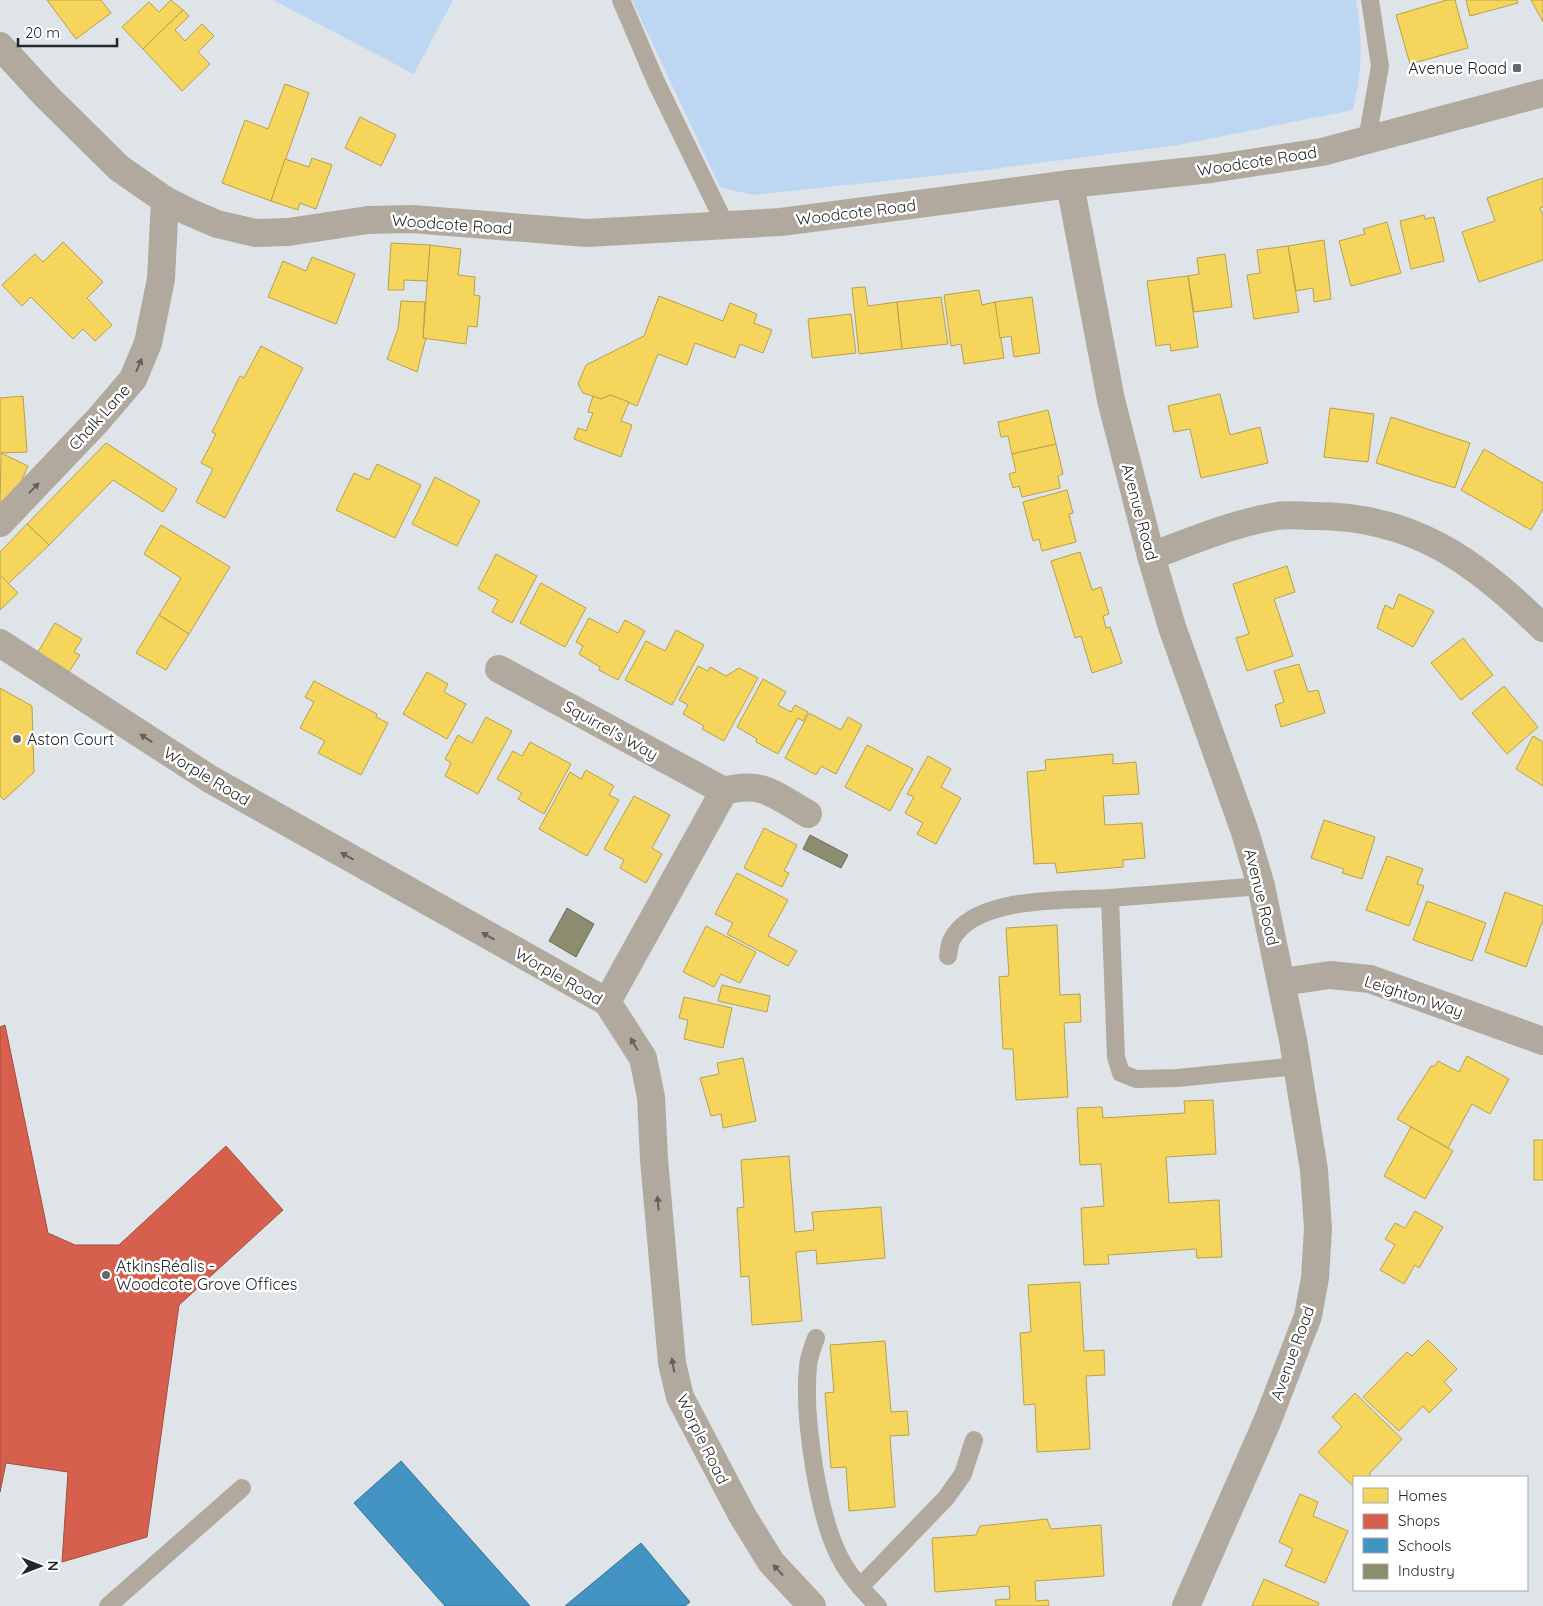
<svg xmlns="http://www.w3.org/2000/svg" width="1543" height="1606" font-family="Quicksand,sans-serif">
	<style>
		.green { fill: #bdd6f2 }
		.homes { fill: #f6d55c; stroke: #b7a14d }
		.shops { fill: #d6604d; stroke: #a14f42 }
		.schools { fill: #4393c3; stroke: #3a7395 }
		.industry { fill: #8c8c6e; stroke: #6d6e5a }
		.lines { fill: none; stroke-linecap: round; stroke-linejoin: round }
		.service { stroke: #b1a99e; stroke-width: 18 }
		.minor { stroke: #b1a99e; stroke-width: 28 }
		.oneway { fill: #63625e }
		.poi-dot { fill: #65696d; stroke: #fff; stroke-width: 2 }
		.labels { text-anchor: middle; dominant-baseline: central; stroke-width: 5; stroke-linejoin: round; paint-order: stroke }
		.poi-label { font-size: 16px; fill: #24272a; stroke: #fff; text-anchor: start }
		.street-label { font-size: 16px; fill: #24272a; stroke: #fff }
	</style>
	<rect width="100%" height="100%" fill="#dfe4e9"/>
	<!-- green -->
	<g class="green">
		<path d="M273,0h180l-39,74z"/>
		<path d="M632,0h724c7,40 6,70 -3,110l-175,35 -217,28 -209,22 -32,-8z"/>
	</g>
	<!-- homes -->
	<g class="homes">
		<path d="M47,0h54l10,13 -35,26z"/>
		<path d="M171,0l12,10 -40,39 -21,-22 27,-25 10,10z"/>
		<path d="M1447,0h8l13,48 -58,16 -14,-49z"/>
		<path d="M1466,0h51l1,3 -48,13z"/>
		<path d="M1531,0h12v22z"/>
		<path d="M183,10l6,6 -14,14 10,11 17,-17 12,12 -16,16 12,12 -28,27 -39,-42z"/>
		<path d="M285,84l24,9 -38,108 -49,-18 23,-63 23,9z"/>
		<path d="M360,117l36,18 -15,31 -36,-18z"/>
		<path d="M312,158l20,7 -16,44 -16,-6 -2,7 -27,-9 14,-42 24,8z"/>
		<path d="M1543,178v29l-3,1 3,8v44l-64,22 -17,-50 33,-11 -8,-23z"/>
		<path d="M1424,215l1,4 9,-2 10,44 -33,8 -11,-48z"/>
		<path d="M1387,222l14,51 -50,13 -12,-45 26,-7 -2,-5z"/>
		<path d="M1324,240l7,59 -17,3 -1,-14 -17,3 -8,-45z"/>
		<path d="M63,242l40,40 -16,16 25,27 -17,16 -12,-12 -10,10 -42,-42 -9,9 -20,-21 33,-31 8,8z"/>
		<path d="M391,243l39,2 -2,36 -24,-1v10h-16z"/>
		<path d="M430,245l31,4 -3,26 17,2 -1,18 6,1 -3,31 -9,-1 -2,18 -43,-6z"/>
		<path d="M1288,246l11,66 -45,7 -7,-44 13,-2 -3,-23z"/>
		<path d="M1225,254l7,53 -38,5 -6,-36 11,-2 -2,-16z"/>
		<path d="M312,257l43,17 -19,50 -68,-27 15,-36 23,10z"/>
		<path d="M1188,276l10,71 -27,4 -1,-7 -14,2 -9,-65z"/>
		<path d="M865,287l3,19 29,-4 5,47 -43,5 -7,-66z"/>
		<path d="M979,290l3,15 13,-3 9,56 -40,6 -3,-20 -10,2 -7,-51z"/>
		<path d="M659,296l64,25 7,-18 27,11 -3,9 18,7 -9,23 -23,-9 -5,14 -40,-15 -8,22 -29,-11 -21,52 -27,-11 -9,4 -18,-6 -5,-9 8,-19 58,-29z"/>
		<path d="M941,297l7,47 -46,5 -5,-47z"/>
		<path d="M1032,297l8,56 -26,4 -3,-21 -11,2 -5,-36z"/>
		<path d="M401,301l24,1 -2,36h3l-9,34 -30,-13 11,-30z"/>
		<path d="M851,314l5,39 -44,5 -4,-39z"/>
		<path d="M261,346l42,22 -78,150 -29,-16 17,-33 -12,-6 15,-29 -4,-2 28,-56 4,2z"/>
		<path d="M1220,394l10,41 30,-8 8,36 -67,15 -11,-49 -16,3 -6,-26z"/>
		<path d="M610,395l19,7 -8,19 11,4 -11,32 -47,-18 4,-11 8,3 7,-18 -5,-1 5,-16 8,3z"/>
		<path d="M23,396l4,56 -27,1v-55z"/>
		<path d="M1330,408l44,6 -6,48 -44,-5z"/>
		<path d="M1048,410l8,34 -44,10 -4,-18 -7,1 -3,-15z"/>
		<path d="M1391,417l79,26 -15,45 -79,-25z"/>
		<path d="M106,443l71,46 -14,23 -50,-32 -64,65 -22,-21z"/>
		<path d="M1056,444l7,30 -5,2 2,12 -38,9 -3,-11 -6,2 -4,-14 7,-2 -4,-18z"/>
		<path d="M1484,449l59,34v26l-12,21 -70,-40z"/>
		<path d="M1,453l27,13 -6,14 5,1 -27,26z"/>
		<path d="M377,464l44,21 -26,53 -59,-28 18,-37 15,7z"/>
		<path d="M435,477l45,24 -23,45 -45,-22z"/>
		<path d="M1067,490l6,23 -4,1 7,28 -34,9 -3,-12 -6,2 -10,-39z"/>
		<path d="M27,524l22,21 -41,39 -8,-9v-23z"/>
		<path d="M161,525l69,42 -41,67 -30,-19 22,-37 -37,-24z"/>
		<path d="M1080,552l12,38 9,-3 8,27 -6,2 3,12 4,-1 12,36 -30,10 -11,-37 -6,2 -24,-77z"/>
		<path d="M496,554l41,22 -25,47 -20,-11 6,-12 -20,-11z"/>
		<path d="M1287,566l8,26 -21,7 19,57 -46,15 -11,-33 13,-4 -16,-50z"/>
		<path d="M0,575l18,18 -18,17z"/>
		<path d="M541,583l45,25 -21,39 -45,-24z"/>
		<path d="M1399,594l35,17 -21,36 -36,-19 8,-23 8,4z"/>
		<path d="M159,615l30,19 -23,36 -30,-17z"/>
		<path d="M589,618l29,15 7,-13 20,11 -27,49 -19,-10 1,-3 -21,-13 4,-8 -7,-4z"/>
		<path d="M55,623l27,16 -8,13 6,3 -11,17 -31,-20z"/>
		<path d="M676,630l28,15 -32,60 -47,-25 21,-39 19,10z"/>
		<path d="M1463,638l30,37 -32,25 -30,-37z"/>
		<path d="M1299,664l9,28 10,-2 7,23 -44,14 -6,-22 9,-3 -10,-31z"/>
		<path d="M698,666l10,5 2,-4 16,9 13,-8 19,10 -34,63 -22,-12 2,-3 -21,-12 5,-9 -9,-5z"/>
		<path d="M427,672l21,12 -4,8 22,12 -19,35 -44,-25z"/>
		<path d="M763,679l23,13 -8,13 13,7 4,-7 13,7 -5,9 -5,-3 -20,36 -22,-12 1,-3 -20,-12z"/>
		<path d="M314,681l63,33 -1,3 12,6 -27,52 -43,-22 7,-12 -25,-13 14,-26 -9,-5z"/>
		<path d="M1504,686l34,41 -31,27 -35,-41z"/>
		<path d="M0,688l32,18 2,66 -30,28 -4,-4z"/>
		<path d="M809,713l32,17 7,-13 14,8 -26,49 -15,-8 -5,9 -31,-17z"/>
		<path d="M486,717l26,14 -34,63 -33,-18 6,-13 -6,-4 13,-24 14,8z"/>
		<path d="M1533,736l10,6v44l-27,-17z"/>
		<path d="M530,742l41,22 -27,50 -26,-15 4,-6 -25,-14 16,-28 9,5z"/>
		<path d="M867,745l46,24 -23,42 -45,-24z"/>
		<path d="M1113,754v10l23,-2 3,32 -36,2 2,29 37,-2 3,35 -22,2v7l-66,6 -2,-10 -21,1 -7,-92 19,-2 -1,-10z"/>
		<path d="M928,756l23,13 -10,18 20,11 -25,46 -19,-10 6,-11 -18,-10 9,-16 -7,-3z"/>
		<path d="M586,770l28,16 -5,9 10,5 -32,56 -48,-27 31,-57 11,7z"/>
		<path d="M634,796l36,19 -18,33 10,6 -16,29 -26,-15 4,-8 -20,-11z"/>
		<path d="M1324,820l51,17 -13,42 -20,-6 2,-4 -33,-11z"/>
		<path d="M764,828l33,17 -13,26 5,2 -7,14 -38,-19z"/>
		<path d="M1387,856l36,13 -6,15 7,2 -15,40 -43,-16z"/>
		<path d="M737,873l51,27 -20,36 29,15 -9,15 -61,-32 6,-11 -18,-9z"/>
		<path d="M1505,892l38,14v14l-17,47 -41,-15z"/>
		<path d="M1427,901l59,22 -14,38 -59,-21z"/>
		<path d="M1057,925l3,70 20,-1 1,28 -17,1 4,74 -52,3 -3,-51h-10l-4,-72 10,-1 -3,-48z"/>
		<path d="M706,926l50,26 -16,31 -19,-9 -7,13 -31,-15z"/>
		<path d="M722,985l48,11 -3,16 -49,-11z"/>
		<path d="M684,997l48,11 -9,40 -39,-9 4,-19 -9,-2z"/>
		<path d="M1467,1056l42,23 -19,35 -18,-10 -24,44 -51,-29 35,-54 2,2 4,-6 21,11z"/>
		<path d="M743,1058l13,63 -33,7 -2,-14 -10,2 -11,-38 19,-4 -2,-11z"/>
		<path d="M1213,1100l3,54 -50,3 3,46 50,-3 3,57 -25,1 -1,-9 -88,6 1,9 -25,1 -3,-57 23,-2 -3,-42 -21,1 -3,-57 25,-1 1,11 82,-5 -1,-12z"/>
		<path d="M1411,1127l42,24 -28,48 -41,-23z"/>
		<rect x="1534" y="1140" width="9" height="40"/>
		<path d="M789,1156l6,76 19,-2 -2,-18 69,-5 4,51 -68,6 -1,-14 -20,2 6,69 -50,4 -3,-49 -8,1 -4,-69 7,-1 -3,-47z"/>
		<path d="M1415,1211l28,16 -24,41 -4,-3 -11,19 -24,-14 15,-25 -10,-6 10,-16 10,5z"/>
		<path d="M1080,1282l4,69 20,-1 1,25 -19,1 4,73 -53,3 -2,-48 -11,1 -4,-72 11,-1 -3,-47z"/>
		<path d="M1428,1340l29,29 -13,13 8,8 -23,23 -6,-7 -24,25 -36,-34 44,-45 5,4z"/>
		<path d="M885,1341l6,71 16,-1 2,24 -19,1 5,71 -46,4 -3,-44 -15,1 -6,-75 9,-1 -4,-47z"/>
		<path d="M1355,1393l47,46 -33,35 3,3h-18v10l-36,-35 24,-25 -10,-10z"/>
		<path d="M1300,1494l18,8 -5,14 35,15 -23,52 -40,-17 8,-17 -14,-7z"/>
		<path d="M1047,1519l4,10 50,-4 3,51 -69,5 1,20 12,-1 1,6h-53l-1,-6 15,-1 -1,-13 -74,6 -3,-54 44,-3 4,-9z"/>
		<path d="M1264,1579l55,24 -1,3h-66z"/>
	</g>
	<!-- shops -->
	<path class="shops" d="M5,1025l43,208 27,12h44l107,-99 57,64 -104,95 -32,232 -85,25 6,-90 -62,-9 -6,29v-465z"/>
	<!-- schools -->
	<g class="schools">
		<path d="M401,1461l129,145h-85l-91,-103z"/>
		<path d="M641,1543l49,59 -5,4h-120z"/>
	</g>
	<!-- industry -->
	<g class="industry">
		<path d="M810,835l38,20 -7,13 -38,-19z"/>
		<path d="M567,908l27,16 -18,33 -27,-16z"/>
	</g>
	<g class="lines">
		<!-- service -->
		<g class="service">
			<path d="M621,0l35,82 70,144"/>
			<path d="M1367,140l13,-74 -10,-66"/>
			<path d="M1261,886l-151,12 6,159 5,16 15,6 41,-1 121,-12"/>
			<path d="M948,956c1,-4 1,-10 3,-15 22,-46 116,-40 159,-43"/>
			<path d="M816,1338c-3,9 -8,20 -8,29 -5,49 10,156 36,198 9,15 21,28 34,41"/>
			<path d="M860,1587l86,-89 17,-24 11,-34"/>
			<path d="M108,1606l134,-118"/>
		</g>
		<!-- minor -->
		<g class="minor">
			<path d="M0,46l46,50 73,72 46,32 24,12 28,12 38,9 33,-1 80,-12 44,-1 175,14 194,-11 289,-38 141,-15 111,-17 221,-59"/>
			<path d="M1070,184l41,216 40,156 21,71 73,205 16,54 32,154 21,130 4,59 -3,49 -7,38 -41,106 -81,184"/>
			<path d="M0,523l98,-103 35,-41 15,-36 13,-64 4,-79"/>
			<path d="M1151,556c41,-15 83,-33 126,-40 12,-2 26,0 38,0 99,0 161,46 228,112"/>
			<path d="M0,643l210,136 397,223 36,56 8,39 3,62 18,204 8,34 62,118 29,47 41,44"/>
			<path d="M499,669l225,122"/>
			<path d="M1282,982l48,-7 40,4 173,62"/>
			<path d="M607,1002l117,-211c39,-11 52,5 84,23"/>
		</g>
	</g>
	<!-- one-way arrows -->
	<defs><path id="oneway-solid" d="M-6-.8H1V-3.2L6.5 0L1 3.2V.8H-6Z" transform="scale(1.25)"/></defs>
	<g class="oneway">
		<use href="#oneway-solid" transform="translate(139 365) rotate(-67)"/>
		<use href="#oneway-solid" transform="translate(34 488) rotate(-46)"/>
		<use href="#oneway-solid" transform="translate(146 738) rotate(-147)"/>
		<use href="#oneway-solid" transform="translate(347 856) rotate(-151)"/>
		<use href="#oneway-solid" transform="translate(488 936) rotate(-151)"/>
		<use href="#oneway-solid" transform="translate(634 1044) rotate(-121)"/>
		<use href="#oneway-solid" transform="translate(658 1203) rotate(-95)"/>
		<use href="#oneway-solid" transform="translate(673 1365) rotate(-100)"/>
		<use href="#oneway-solid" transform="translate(778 1570) rotate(-133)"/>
	</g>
	<!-- markers -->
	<g class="poi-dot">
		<rect x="1512" y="63" width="10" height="10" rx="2.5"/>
		<circle cx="17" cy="739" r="5"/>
		<circle cx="106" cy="1275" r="5"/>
	</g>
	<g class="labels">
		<!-- poi labels -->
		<g class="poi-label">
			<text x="1507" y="68" text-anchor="end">Avenue Road</text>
			<text x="27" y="739">Aston Court</text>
			<text x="116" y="1266">AtkinsRéalis -<tspan x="116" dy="18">Woodcote Grove Offices</tspan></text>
		</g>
		<!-- street labels -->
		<g class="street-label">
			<text transform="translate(1257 161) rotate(-9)">Woodcote Road</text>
			<text transform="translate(856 212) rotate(-7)">Woodcote Road</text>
			<text transform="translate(452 224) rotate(4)">Woodcote Road</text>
			<text transform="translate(99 417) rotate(-48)">Chalk Lane</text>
			<text transform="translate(1140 512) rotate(75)">Avenue Road</text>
			<text transform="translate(611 730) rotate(29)">Squirrel's Way</text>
			<text transform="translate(207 776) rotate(31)">Worple Road</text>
			<text transform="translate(1262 897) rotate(76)">Avenue Road</text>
			<text transform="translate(559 976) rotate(30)">Worple Road</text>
			<text transform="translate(1414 996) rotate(18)">Leighton Way</text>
			<text transform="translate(1292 1353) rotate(-70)">Avenue Road</text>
			<text transform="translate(703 1439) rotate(64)">Worple Road</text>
		</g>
	</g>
	<!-- legend -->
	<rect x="1353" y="1476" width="175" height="115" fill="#ffffff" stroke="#a7a9aa"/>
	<rect x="1363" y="1488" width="25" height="15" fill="#f6d55c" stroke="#a7a9aa"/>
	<text x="1398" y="1501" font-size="15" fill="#24272a">Homes</text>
	<rect x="1363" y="1514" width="25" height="15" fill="#d6604d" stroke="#a7a9aa"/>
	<text x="1398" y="1526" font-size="15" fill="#24272a">Shops</text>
	<rect x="1363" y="1538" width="25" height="15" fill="#4393c3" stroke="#a7a9aa"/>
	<text x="1398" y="1551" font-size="15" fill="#24272a">Schools</text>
	<rect x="1363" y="1564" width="25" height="15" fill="#8c8c6e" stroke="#a7a9aa"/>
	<text x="1398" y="1576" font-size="15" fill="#24272a">Industry</text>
	<!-- north arrow -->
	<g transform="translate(40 1566) rotate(90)" stroke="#ffffff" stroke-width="4" paint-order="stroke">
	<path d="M0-4L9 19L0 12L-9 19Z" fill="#24272a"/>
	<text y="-8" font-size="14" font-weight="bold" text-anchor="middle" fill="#24272a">N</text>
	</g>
	<!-- scale -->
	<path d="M18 38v8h99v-8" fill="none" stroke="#24272a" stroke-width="2.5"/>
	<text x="25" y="38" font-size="15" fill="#24272a" stroke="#ffffff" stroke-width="4" paint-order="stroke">20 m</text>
</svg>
